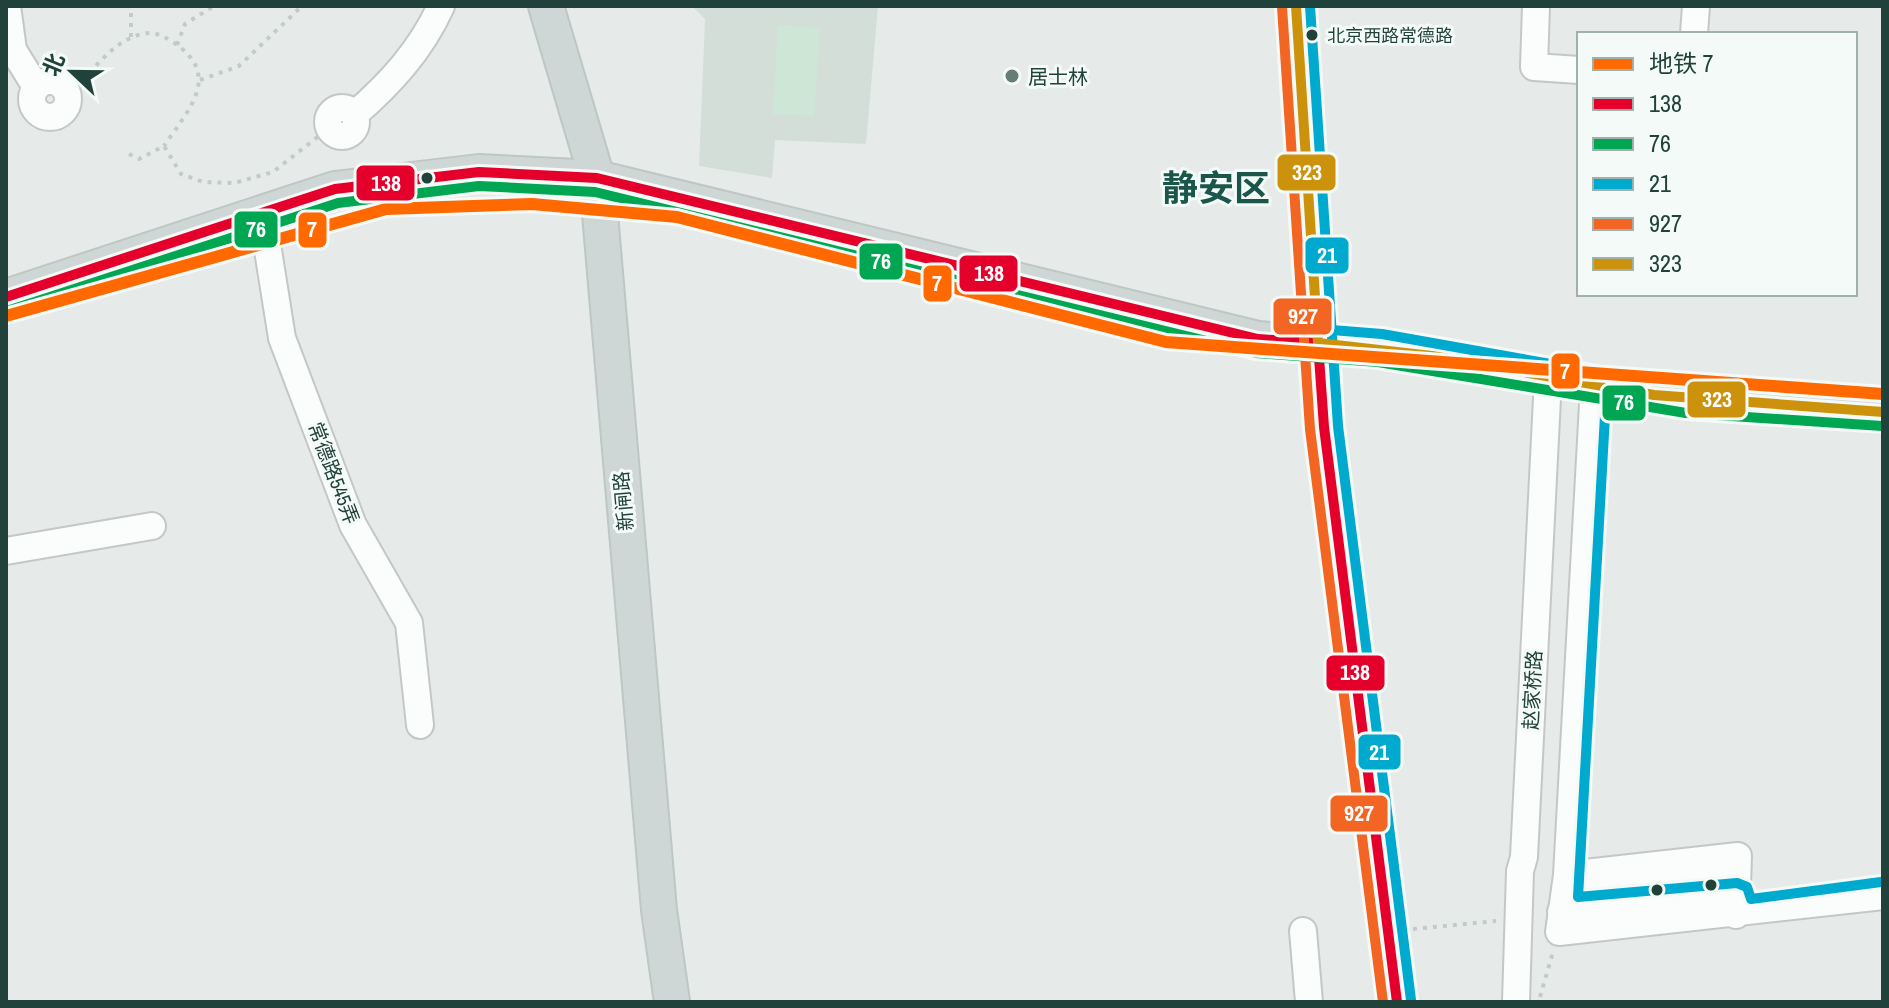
<svg xmlns="http://www.w3.org/2000/svg" width="1889" height="1008" font-family="'Archivo Narrow','Noto Sans SC',sans-serif">
	<style>
		.built { fill: #d3ded9 }
		.green { fill: #cee6d6 }
		.lines { fill: none; stroke-linecap: round; stroke-linejoin: round }
		.minor-casing { stroke: #c3c8c6; stroke-width: 30 }
		.major-casing { stroke: #bdc7c4; stroke-width: 38 }
		.path { stroke: #c2cbc9; stroke-width: 4; stroke-dasharray: 4 6; stroke-linecap: butt }
		.minor { stroke: #fbfcfc; stroke-width: 26 }
		.major { stroke: #ced7d5; stroke-width: 34 }
		.bus-1-casing { stroke: #f4faf7; stroke-width: 16 }
		.bus-2-casing { stroke: #f4faf7; stroke-width: 16 }
		.bus-3-casing { stroke: #f4faf7; stroke-width: 16 }
		.bus-4-casing { stroke: #f4faf7; stroke-width: 16 }
		.bus-5-casing { stroke: #f4faf7; stroke-width: 16 }
		.bus-1 { stroke: #e4002b; stroke-width: 10 }
		.bus-2 { stroke: #00a651; stroke-width: 10 }
		.bus-3 { stroke: #00a9ce; stroke-width: 10 }
		.bus-4 { stroke: #f26522; stroke-width: 10 }
		.bus-5 { stroke: #cc920c; stroke-width: 10 }
		.metro-1-casing { stroke: #f4faf7; stroke-width: 18 }
		.metro-1 { stroke: #ff6900; stroke-width: 12 }
		.bus-dot { fill: #21423a; stroke: #f4faf7; stroke-width: 3 }
		.poi-dot { fill: #667d77; stroke: #f4faf7; stroke-width: 3 }
		.labels { text-anchor: middle; dominant-baseline: central; stroke-width: 6; stroke-linejoin: round; paint-order: stroke }
		.bus-label { font-size: 18px; fill: #21423a; stroke: #f4faf7; text-anchor: start }
		.poi-label { font-size: 20px; fill: #21423a; stroke: #f4faf7; text-anchor: start }
		.street-label { font-size: 20px; fill: #21423a; stroke: #f4faf7 }
		.town-label { font-size: 36px; font-weight: bold; fill: #1a564a; stroke: #f4faf7 }
		.line-badge { stroke: #f4faf7; stroke-width: 3 }
		.badge-label { font-size: 22px; text-anchor: middle; font-weight: bold; fill: #fff }
	</style>
	<rect width="100%" height="100%" fill="#e6ebe9"/>
	<!-- built -->
	<path class="built" d="M692,6h186l-12,138 -91,-4 -3,38 -73,-12 6,-147z"/>
	<!-- green -->
	<path class="green" d="M778,25l42,3 -6,88 -41,-2z"/>
	<g class="lines">
		<defs>
			<g id="minor">
				<path d="M7,6l6,44 23,37"/>
				<path d="M1536,6l-2,61 45,3"/>
				<path d="M1694,34l2,-28"/>
				<circle cx="50" cy="99" r="18"/>
				<circle cx="342" cy="122" r="14"/>
				<path d="M354,115c37,-32 67,-65 87,-109"/>
				<path d="M262,213l20,125 71,187 56,98 11,102"/>
				<path d="M1594,386l-27,489 -8,57 324,-36"/>
				<path d="M6,551l146,-25"/>
				<path d="M1567,875l171,-19 -2,59"/>
				<path d="M1597,889l140,-11"/>
				<path d="M1561,912l172,-15"/>
				<path d="M1303,931l6,71"/>
				<path d="M1516,1002l4,-131 4,-14 24,-479"/>
			</g>
			<g id="major">
				<path d="M546,6l51,172 62,732 13,92"/>
				<path d="M1296,6l28,421 73,575"/>
				<path d="M6,297l329,-108 144,-17 118,6 661,161 122,9 308,51 195,13"/>
			</g>
		</defs>
		<!-- minor casing -->
		<use href="#minor" class="minor-casing"/>
		<!-- major casing -->
		<use href="#major" class="major-casing"/>
		<!-- path -->
		<g class="path">
			<path d="M131,37v-31"/>
			<path d="M177,45l8,-21 29,-18"/>
			<path d="M200,80l39,-14 63,-60"/>
			<path d="M68,94c22,-18 38,-46 65,-57 16,-7 26,-4 40,5 50,33 16,67 -9,104"/>
			<path d="M129,154l10,5 25,-13 17,28 22,8 31,1 39,-11 56,-44"/>
			<path d="M1413,929l83,-8"/>
			<path d="M1540,997l13,-45"/>
		</g>
		<!-- minor -->
		<use href="#minor" class="minor"/>
		<!-- major -->
		<use href="#major" class="major"/>
		<defs>
			<g id="bus-1">
				<path d="M6,297l329,-108 144,-17 118,6 661,161 60,4"/>
				<path d="M1318,343l6,84 73,575"/>
			</g>
			<path id="bus-2" d="M10,310l328,-107 141,-17 116,6 661,161 122,9 308,51 196,13"/>
			<g id="bus-3">
				<path d="M1310,6l28,420 73,574"/>
				<path d="M1319,329l63,5 214,38 11,8 -29,517 159,-14 10,4 4,12 130,-17"/>
			</g>
			<path id="bus-4" d="M1282,7l28,422 73,573"/>
			<path id="bus-5" d="M1296,6l22,337 114,13 222,39 229,17"/>
		</defs>
		<!-- bus-1 casing -->
		<use href="#bus-1" class="bus-1-casing"/>
		<!-- bus-2 casing -->
		<use href="#bus-2" class="bus-2-casing"/>
		<!-- bus-3 casing -->
		<use href="#bus-3" class="bus-3-casing"/>
		<!-- bus-4 casing -->
		<use href="#bus-4" class="bus-4-casing"/>
		<!-- bus-5 casing -->
		<use href="#bus-5" class="bus-5-casing"/>
		<!-- bus-1 -->
		<use href="#bus-1" class="bus-1"/>
		<!-- bus-2 -->
		<use href="#bus-2" class="bus-2"/>
		<!-- bus-3 -->
		<use href="#bus-3" class="bus-3"/>
		<!-- bus-4 -->
		<use href="#bus-4" class="bus-4"/>
		<!-- bus-5 -->
		<use href="#bus-5" class="bus-5"/>
		<defs>
			<path id="metro-1" d="M6,316l380,-107 146,-5 145,13 489,125 717,52"/>
		</defs>
		<!-- metro-1 casing -->
		<use href="#metro-1" class="metro-1-casing"/>
		<!-- metro-1 -->
		<use href="#metro-1" class="metro-1"/>
	</g>
	<!-- markers -->
	<g class="bus-dot">
		<circle cx="1312" cy="35" r="7"/>
		<circle cx="427" cy="178" r="7"/>
		<circle cx="1711" cy="885" r="7"/>
		<circle cx="1657" cy="890" r="7"/>
	</g>
	<circle class="poi-dot" cx="1012" cy="76" r="8"/>
	<g class="labels">
		<!-- bus labels -->
		<g class="bus-label">
			<text x="1327" y="35">北京西路常德路</text>
		</g>
		<!-- poi labels -->
		<g class="poi-label">
			<text x="1028" y="76">居士林</text>
		</g>
		<!-- street labels -->
		<g class="street-label">
			<text transform="translate(334 473) rotate(69)">常德路545弄</text>
			<text transform="translate(623 501) rotate(-95)">新闸路</text>
			<text transform="translate(1532 690) rotate(-87)">赵家桥路</text>
		</g>
		<!-- town labels -->
		<g class="town-label">
			<text x="1216" y="188">静安区</text>
		</g>
	</g>
	<g class="line-badge">
		<rect x="1276" y="153" width="61" height="39" rx="8" fill="#cc920c"/>
		<rect x="355" y="164" width="61" height="38" rx="8" fill="#e4002b"/>
		<rect x="233" y="210" width="46" height="39" rx="8" fill="#00a651"/>
		<rect x="297" y="211" width="31" height="38" rx="8" fill="#ff6900"/>
		<rect x="1304" y="236" width="46" height="39" rx="8" fill="#00a9ce"/>
		<rect x="858" y="242" width="46" height="39" rx="8" fill="#00a651"/>
		<rect x="958" y="254" width="61" height="39" rx="8" fill="#e4002b"/>
		<rect x="922" y="264" width="31" height="39" rx="8" fill="#ff6900"/>
		<rect x="1272" y="297" width="61" height="39" rx="8" fill="#f26522"/>
		<rect x="1550" y="352" width="31" height="38" rx="8" fill="#ff6900"/>
		<rect x="1686" y="380" width="61" height="39" rx="8" fill="#cc920c"/>
		<rect x="1601" y="384" width="46" height="38" rx="8" fill="#00a651"/>
		<rect x="1325" y="654" width="61" height="38" rx="8" fill="#e4002b"/>
		<rect x="1357" y="733" width="45" height="38" rx="8" fill="#00a9ce"/>
		<rect x="1329" y="794" width="60" height="39" rx="8" fill="#f26522"/>
	</g>
	<g class="badge-label">
		<text x="1307" y="180">323</text>
		<text x="386" y="191">138</text>
		<text x="256" y="237">76</text>
		<text x="312" y="237">7</text>
		<text x="1327" y="263">21</text>
		<text x="881" y="269">76</text>
		<text x="989" y="281">138</text>
		<text x="937" y="291">7</text>
		<text x="1303" y="324">927</text>
		<text x="1565" y="379">7</text>
		<text x="1717" y="407">323</text>
		<text x="1624" y="410">76</text>
		<text x="1355" y="680">138</text>
		<text x="1379" y="760">21</text>
		<text x="1359" y="821">927</text>
	</g>
	<!-- border -->
	<rect width="1889" height="1008" fill="none" stroke="#21423a" stroke-width="16"/>
	<!-- legend -->
	<rect x="1577" y="32" width="280" height="264" fill="#f4faf7" stroke="#a0b0ab" stroke-width="2"/>
	<rect x="1593" y="58" width="40" height="12" fill="#ff6900" stroke="#a0b0ab" stroke-width="2"/>
	<text x="1649" y="72" font-size="24" fill="#21423a">地铁 7</text>
	<rect x="1593" y="98" width="40" height="12" fill="#e4002b" stroke="#a0b0ab" stroke-width="2"/>
	<text x="1649" y="112" font-size="24" fill="#21423a">138</text>
	<rect x="1593" y="138" width="40" height="12" fill="#00a651" stroke="#a0b0ab" stroke-width="2"/>
	<text x="1649" y="152" font-size="24" fill="#21423a">76</text>
	<rect x="1593" y="178" width="40" height="12" fill="#00a9ce" stroke="#a0b0ab" stroke-width="2"/>
	<text x="1649" y="192" font-size="24" fill="#21423a">21</text>
	<rect x="1593" y="218" width="40" height="12" fill="#f26522" stroke="#a0b0ab" stroke-width="2"/>
	<text x="1649" y="232" font-size="24" fill="#21423a">927</text>
	<rect x="1593" y="258" width="40" height="12" fill="#cc920c" stroke="#a0b0ab" stroke-width="2"/>
	<text x="1649" y="272" font-size="24" fill="#21423a">323</text>
	<!-- north arrow -->
	<g transform="translate(72 72) rotate(292)" stroke="#f4faf7" stroke-width="6" paint-order="stroke">
	<path d="M0-6L14 30L0 20L-14 30Z" fill="#21423a"/>
	<text y="-12" font-size="22" font-weight="bold" text-anchor="middle" fill="#21423a">北</text>
	</g>
</svg>
